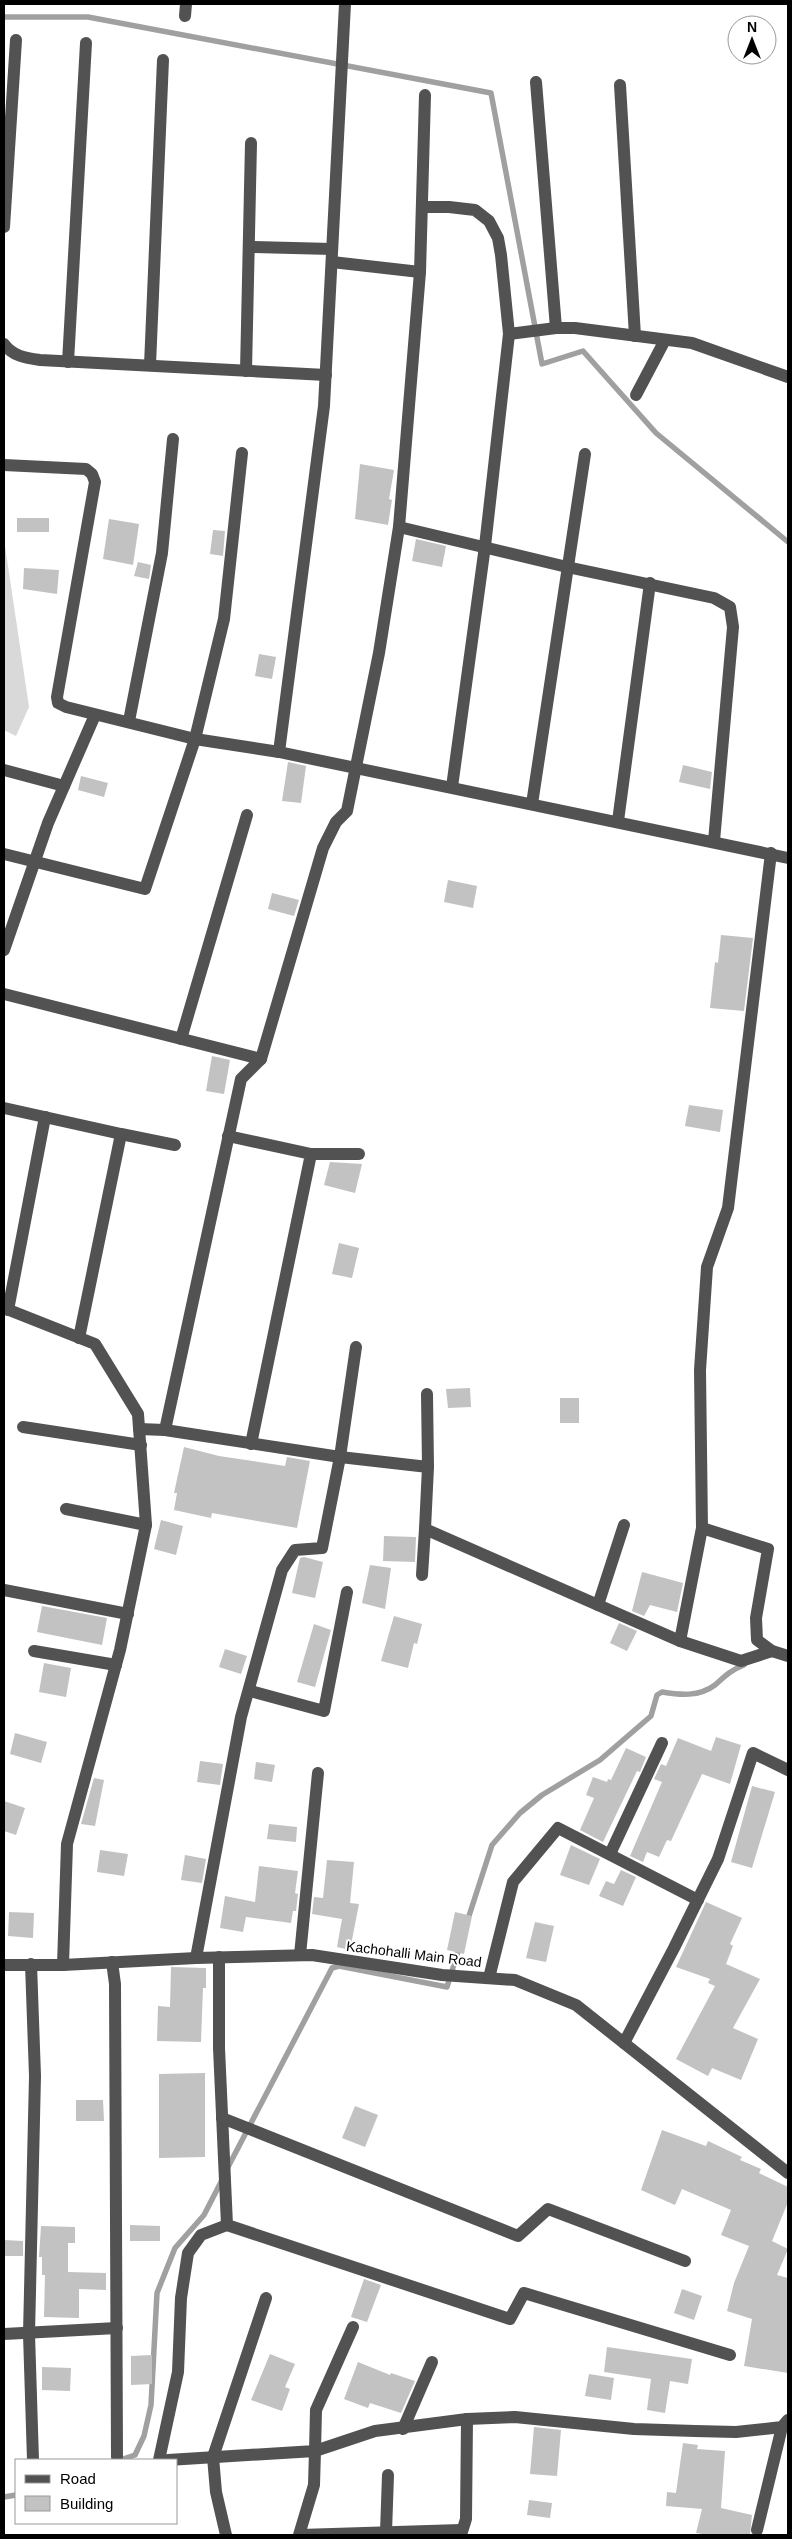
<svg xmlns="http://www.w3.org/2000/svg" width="792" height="2539" font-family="Helvetica,sans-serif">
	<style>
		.green { fill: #d9d9d9 }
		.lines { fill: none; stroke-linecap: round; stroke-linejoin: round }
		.stream { stroke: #a0a0a0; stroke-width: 5.5 }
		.building { fill: #c2c2c2 }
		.minor { stroke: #525252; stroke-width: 12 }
		.labels { text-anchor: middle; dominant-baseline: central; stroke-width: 4; stroke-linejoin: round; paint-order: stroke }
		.street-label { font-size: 14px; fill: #000; stroke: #fff }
	</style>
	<rect width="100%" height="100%" fill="#fff"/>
	<!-- green -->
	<path class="green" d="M4,539l25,168 -13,29 -12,-6z"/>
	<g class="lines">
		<!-- stream -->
		<g class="stream">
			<path d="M4,17h84l403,76 51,271 41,-13 73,82 132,109"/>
			<path d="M467,1922l25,-77 28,-32 22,-18 58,-35 51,-44 6,-21 5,-3c18,3 37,5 53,-7 10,-9 16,-15 29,-20"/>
			<path d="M227,2169l105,-201 7,-2 108,21 13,-42"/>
			<path d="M120,2460l15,-5 9,-19 7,-31 6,-112 18,-45 29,-33 18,-35"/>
			<path d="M4,2497l12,-2"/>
		</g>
	</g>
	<!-- building -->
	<g class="building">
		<path d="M360,464l34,6 -5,29 3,1 -4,25 -33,-6z"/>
		<rect x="17" y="518" width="32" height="14"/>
		<path d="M109,519l30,5 -6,41 -30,-6z"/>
		<path d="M213,530l12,1 -2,25 -13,-2z"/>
		<path d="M416,539l30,7 -4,21 -30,-6z"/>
		<path d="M138,562l13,3 -2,14 -15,-3z"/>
		<path d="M24,568l35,2 -2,24 -34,-5z"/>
		<path d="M259,654l17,3 -4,22 -17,-3z"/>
		<path d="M288,762l18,4 -5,37 -19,-2z"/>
		<path d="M683,765l29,7 -2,17 -31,-7z"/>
		<path d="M81,776l27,7 -4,14 -26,-7z"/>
		<path d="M448,880l29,6 -4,22 -29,-6z"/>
		<path d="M272,893l27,7 -5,16 -26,-7z"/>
		<path d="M721,935l32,3 -9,73 -34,-3 5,-46 3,1z"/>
		<path d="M212,1056l18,4 -6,34 -18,-3z"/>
		<path d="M689,1105l34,5 -3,22 -35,-6z"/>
		<path d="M330,1162l32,2 -7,29 -31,-8z"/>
		<path d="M339,1243l20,5 -7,30 -20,-4z"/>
		<path d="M470,1388l1,19 -23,1 -2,-19z"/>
		<rect x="560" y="1398" width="19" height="25"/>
		<path d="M184,1447l35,9 66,10 2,-9 23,4 -13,67 -85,-15 -1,5 -37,-8 3,-17h-3z"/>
		<path d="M161,1520l22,6 -7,29 -22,-6z"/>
		<path d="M384,1536l32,1 -1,25 -32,-1z"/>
		<path d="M304,1557l19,5 -8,36 -23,-5 8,-35z"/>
		<path d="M370,1565l21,3 -6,41 -23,-6z"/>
		<path d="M642,1572l41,11 -6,29 -27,-7 -6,11 -12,-5z"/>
		<path d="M42,1606l65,12 -5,27 -65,-13z"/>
		<path d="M394,1616l28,8 -5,20 -3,-1 -6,25 -27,-7z"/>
		<path d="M619,1623l18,8 -10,20 -17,-8z"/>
		<path d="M314,1624l17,6 -16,57 -18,-5z"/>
		<path d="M225,1649l22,7 -6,18 -22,-7z"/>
		<path d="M44,1663l27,5 -5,29 -27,-5z"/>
		<path d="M15,1733l32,9 -6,21 -31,-9z"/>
		<path d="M716,1737l25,8 -11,39 -28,-10 -31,67 -4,-1 -8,17 -12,-5 -4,10 -13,-6 32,-74 -8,-3 7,-15 5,2 12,-28 33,13z"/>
		<path d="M626,1748l20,9 -6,15 -3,-1 -34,71 -23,-12 14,-32 -8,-3 7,-18 14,5 1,-3 3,1z"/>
		<path d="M200,1761l23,3 -3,21 -23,-3z"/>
		<path d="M256,1762l19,3 -3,17 -18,-3z"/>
		<path d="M94,1778l10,2 -9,46 -14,-2z"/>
		<path d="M752,1786l23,6 -23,76 -21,-6z"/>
		<path d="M4,1801l21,7 -9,27 -12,-4z"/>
		<path d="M269,1824l28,3 -1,15 -29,-3z"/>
		<path d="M571,1845l29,14 -11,26 -29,-10z"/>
		<path d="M100,1850l28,4 -4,22 -27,-4z"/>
		<path d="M185,1855l21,4 -4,24 -21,-3z"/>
		<path d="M327,1860l27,2 -4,41 9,1 -9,46 -13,-3 5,-28 -30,-5 2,-17 9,1z"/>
		<path d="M259,1866l39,5 -3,22 3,1 -2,17h-3l-2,12 -45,-6 -3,15 -23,-4 5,-32 30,6z"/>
		<path d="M621,1870l15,7 -13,29 -24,-10 7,-15 8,3z"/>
		<path d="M706,1902l36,16 -12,26 3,2 -7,18 34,15 -27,49 25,11 -17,41 -29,-12 -4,8 -32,-17 39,-73 -7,-3 2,-4 -34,-12z"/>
		<path d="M9,1912l25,1 -1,25 -25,-2z"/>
		<path d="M455,1912l17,4 -8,38 -17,-4z"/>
		<path d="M535,1922l19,4 -8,36 -20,-4z"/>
		<path d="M171,1967l35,1v20h-3l-2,54 -44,-1 1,-35 12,1z"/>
		<path d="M205,2073v84l-46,1v-84z"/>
		<path d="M76,2100h27l1,21h-28z"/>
		<path d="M355,2106l23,9 -13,32 -23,-9z"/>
		<path d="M662,2130l44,16 2,-5 34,16 -2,3 21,9 -2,4 29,14v15l-16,39 16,8 -11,26 11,3v95l-44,-7 8,-47 -25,-8 7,-28 15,-37 -28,-11 10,-25 -49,-21 -7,16 -34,-15z"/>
		<path d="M130,2225l30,1v15h-30z"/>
		<path d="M41,2226l34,1v16h-7v29l38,1v17l-27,-1v29l-35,-1 1,-42h-3v-18h-3z"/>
		<path d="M4,2240l19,1v15h-19z"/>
		<path d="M364,2279l17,6 -14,37 -16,-5z"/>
		<path d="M682,2289l20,7 -8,24 -20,-7z"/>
		<path d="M607,2347l85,12 -4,25 -18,-3 -5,32 -18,-3 4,-31 -47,-7z"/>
		<path d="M270,2354l25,10 -10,23 5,2 -8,22 -31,-11z"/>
		<path d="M152,2355v29l-21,1v-29z"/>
		<path d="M358,2362l32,13 1,-2 24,8 -14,32 -31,-10 -2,5 -24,-9z"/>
		<path d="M42,2367l29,1 -1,23 -28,-1z"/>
		<path d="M589,2374l25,4 -3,22 -26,-4z"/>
		<path d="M534,2427l27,3 -4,46 -27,-2z"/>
		<path d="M683,2443l15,2 -1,4 28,2 -4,57 31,7 -2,20h-41l-13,-2 6,-24 -36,-3 1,-14 9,1z"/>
		<path d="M529,2500l23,3 -2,15 -23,-3z"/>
	</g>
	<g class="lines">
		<!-- minor -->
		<g class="minor">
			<path d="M185,16l1,-12"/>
			<path d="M536,82l20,246h19l117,15 96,34"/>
			<path d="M620,85l15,251"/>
			<path d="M425,95l-5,177 -21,255 168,40 147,31 16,9 3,20 -19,214"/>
			<path d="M422,207h27l26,3 14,11 9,17 3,17 8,79 -24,212 -33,241"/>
			<path d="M4,227l12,-187"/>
			<path d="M249,247l83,2"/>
			<path d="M332,262l88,10"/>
			<path d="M509,334l47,-6"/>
			<path d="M4,344c9,12 21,14 36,16l286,15"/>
			<path d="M68,362l18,-319"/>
			<path d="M150,365l13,-305"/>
			<path d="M246,371l5,-228"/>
			<path d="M636,395l29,-55"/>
			<path d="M4,465l82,4 6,5 3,8 -38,215 1,6 8,4 129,32 84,13 509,106"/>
			<path d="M129,721l33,-168 11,-114"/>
			<path d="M279,752l45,-346 21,-402"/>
			<path d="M4,770l60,16"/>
			<path d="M532,804l53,-350"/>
			<path d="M618,821l32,-238"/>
			<path d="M4,854l141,35 50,-150 29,-120 18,-166"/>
			<path d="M4,950l44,-127 47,-108"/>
			<path d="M4,994l257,65"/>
			<path d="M181,1039l66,-224"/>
			<path d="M4,1108l117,26 -42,204"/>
			<path d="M121,1134l54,11"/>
			<path d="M228,1136l83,18 -60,290"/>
			<path d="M311,1154h48"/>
			<path d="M4,1308l91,36 43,70 8,111 -26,125 -53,194 -4,121"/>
			<path d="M8,1310l37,-193"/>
			<path d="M427,1394l1,73"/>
			<path d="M23,1427l118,18"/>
			<path d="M139,1429l26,1 175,27 88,10 -3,62 255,112 61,20 31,-10"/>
			<path d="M165,1430l76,-351 20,-20 62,-211 13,-26 11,-11 32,-158 20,-126"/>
			<path d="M66,1509l80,16"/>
			<path d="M702,1528l66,21 -12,69 1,22 15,11 16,5"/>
			<path d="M422,1575l3,-46"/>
			<path d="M4,1590l124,24"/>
			<path d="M598,1605l26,-80"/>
			<path d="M680,1641l22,-113 -2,-158 7,-103 21,-59 43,-355"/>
			<path d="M34,1651l82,14"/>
			<path d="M250,1691l74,20 23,-119"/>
			<path d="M610,1854l52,-111"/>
			<path d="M300,1955l18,-182"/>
			<path d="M219,1957v91l8,177 283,94 14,-26 206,62"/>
			<path d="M196,1958l45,-241 41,-147 13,-20 27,-2 18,-91 16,-110"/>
			<path d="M112,1962l3,22 2,473"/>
			<path d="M31,1964l4,112 -6,258 4,126"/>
			<path d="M4,1965h59l133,-7 116,-3 130,20 73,5 61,25 212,168"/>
			<path d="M489,1978l24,-96 45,-54 140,72"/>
			<path d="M624,2043l50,-95 44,-89 35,-106 35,17"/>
			<path d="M222,2118l296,118 30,-27 137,52"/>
			<path d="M4,2334l113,-6"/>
			<path d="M403,2429l29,-67"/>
			<path d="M159,2460l19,-88 3,-74 7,-45 13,-18 26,-10"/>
			<path d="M168,2460l147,-9 1,-41 37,-83"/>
			<path d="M757,2530l25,-103"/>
			<path d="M386,2532l2,-57"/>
			<path d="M226,2535l-10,-43 -3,-35 53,-159"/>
			<path d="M299,2535l15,-50 1,-34 60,-20 92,-12 48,-2 119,12 61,2 41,1 46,-5 6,-7"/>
			<path d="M300,2535l161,-5"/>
			<path d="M461,2535l5,-16 1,-100"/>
		</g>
	</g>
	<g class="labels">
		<!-- street labels -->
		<g class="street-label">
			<text transform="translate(414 1954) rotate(7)">Kachohalli Main Road</text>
		</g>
	</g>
	<!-- border -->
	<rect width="792" height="2539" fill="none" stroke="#000000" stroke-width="10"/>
	<!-- legend -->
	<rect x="15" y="2459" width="162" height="65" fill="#ffffff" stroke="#999999"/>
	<rect x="25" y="2475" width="25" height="8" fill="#525252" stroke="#999999"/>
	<text x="60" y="2484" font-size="15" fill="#000000">Road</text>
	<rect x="25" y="2496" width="25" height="15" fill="#c2c2c2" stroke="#999999"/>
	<text x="60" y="2509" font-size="15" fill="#000000">Building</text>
	<!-- north arrow -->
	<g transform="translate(752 40)"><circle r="24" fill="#ffffff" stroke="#999999"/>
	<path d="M0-4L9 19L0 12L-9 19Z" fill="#000000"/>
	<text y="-8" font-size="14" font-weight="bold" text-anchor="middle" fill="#000000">N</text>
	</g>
</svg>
